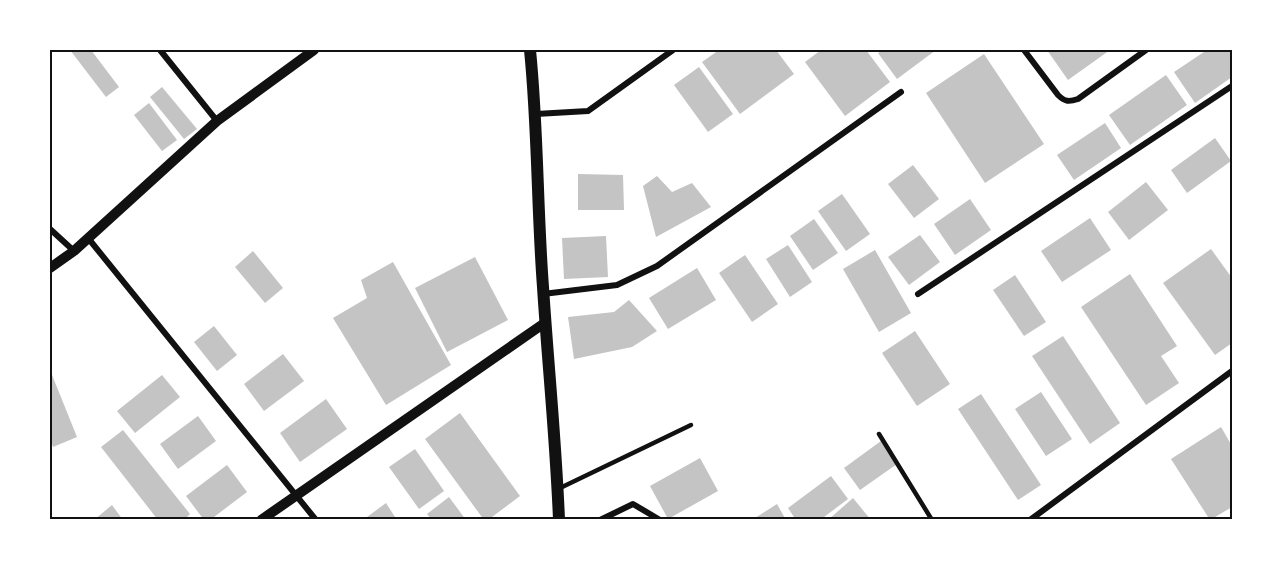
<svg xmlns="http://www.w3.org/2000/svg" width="1282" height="569" font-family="Raleway,sans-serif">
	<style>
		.building { fill: #c4c4c4 }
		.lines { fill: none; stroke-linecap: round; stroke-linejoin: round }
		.service { stroke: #111; stroke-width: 4.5 }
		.minor { stroke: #111; stroke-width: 6 }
		.tertiary { stroke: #111; stroke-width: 10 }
		.secondary { stroke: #111; stroke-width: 12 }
		.neatline { fill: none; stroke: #111; stroke-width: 2 }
	</style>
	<rect width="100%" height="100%" fill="#fff"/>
	<!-- building -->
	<g class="building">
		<path d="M70,50h21l28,37 -13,10z"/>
		<path d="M719,50h57l18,24 -54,40 -38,-52z"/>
		<path d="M821,50h45l24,32 -45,34 -40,-54z"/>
		<path d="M883,50h53l-39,29 -19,-26z"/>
		<path d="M1047,50h63l-42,30z"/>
		<path d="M1207,50h25v27l-37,26 -21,-31z"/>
		<path d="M984,54l60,90 -59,39 -59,-90z"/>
		<path d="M699,67l34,47 -25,18 -34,-47z"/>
		<path d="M1166,75l21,30 -57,40 -21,-30z"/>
		<path d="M162,87l35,42 -13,10 -34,-42z"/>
		<path d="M149,103l28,37 -15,11 -28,-36z"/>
		<path d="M1105,123l16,25 -47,32 -17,-25z"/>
		<path d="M1215,138l16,23 -44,32 -16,-23z"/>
		<path d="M913,165l26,34 -25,19 -26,-34z"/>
		<path d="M578,174l45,1 1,35h-46z"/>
		<path d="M657,176l15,16 20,-9 19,24 -55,30 -13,-51z"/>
		<path d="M1146,182l22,28 -39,30 -21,-28z"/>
		<path d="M842,194l28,40 -24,17 -28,-40z"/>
		<path d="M970,199l21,31 -36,25 -21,-31z"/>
		<path d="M1090,218l21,32 -49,32 -21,-31z"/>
		<path d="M814,219l24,34 -25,17 -23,-34z"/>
		<path d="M920,235l20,27 -31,23 -21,-28z"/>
		<path d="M606,236l2,41 -44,2 -2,-41z"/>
		<path d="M788,245l24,37 -22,15 -24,-38z"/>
		<path d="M1211,249l21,29v65l-17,12 -52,-72z"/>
		<path d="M875,250l36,63 -32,19 -36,-63z"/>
		<path d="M253,251l30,37 -18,15 -30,-36z"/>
		<path d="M745,255l33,49 -26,18 -33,-49z"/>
		<path d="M475,257l33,63 -61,32 -32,-64z"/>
		<path d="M393,262l58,103 -65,40 -53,-87 34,-20 -6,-18z"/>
		<path d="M697,268l19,32 -48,29 -19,-31z"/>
		<path d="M1130,274l47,72 -16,10 18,27 -33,22 -65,-98z"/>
		<path d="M1015,275l31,47 -22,14 -31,-46z"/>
		<path d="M629,300l28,31 -25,16 -58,12 -6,-42 46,-5z"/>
		<path d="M214,326l23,29 -20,16 -23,-29z"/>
		<path d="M915,331l35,53 -33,22 -35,-53z"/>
		<path d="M1063,336l57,87 -30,21 -58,-88z"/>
		<path d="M283,354l21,27 -40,30 -20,-27z"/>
		<path d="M50,370l27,67 -24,10 -3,-9z"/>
		<path d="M162,375l18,22 -45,36 -18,-22z"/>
		<path d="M1041,392l31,47 -26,17 -31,-47z"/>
		<path d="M981,394l60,91 -23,15 -60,-91z"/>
		<path d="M326,399l21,30 -47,33 -20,-29z"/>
		<path d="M460,413l60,83 -32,24h-4l-59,-81z"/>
		<path d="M198,416l18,25 -38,28 -18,-25z"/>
		<path d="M1221,427l11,19v61l-22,13 -39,-61z"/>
		<path d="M123,430l67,84 -6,6h-26l-57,-73z"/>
		<path d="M881,441l16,23 -37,26 -16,-22z"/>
		<path d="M415,449l29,42 -25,18 -30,-42z"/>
		<path d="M700,458l18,33 -50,28 -18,-33z"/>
		<path d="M227,465l20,27 -37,28h-6l-18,-24z"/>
		<path d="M831,476l17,23 -28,21h-24l-8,-12z"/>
		<path d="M449,497l17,23h-34l-5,-6z"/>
		<path d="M853,498l18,22h-43z"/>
		<path d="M386,503l9,14 -4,3h-28z"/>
		<path d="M777,504l9,16h-34z"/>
		<path d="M112,505l11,15h-29z"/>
	</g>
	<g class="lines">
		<!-- service -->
		<g class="service">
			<path d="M879,434l53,86"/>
			<path d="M558,489l133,-64"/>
		</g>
		<!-- minor -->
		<g class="minor">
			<path d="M160,50l57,71"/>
			<path d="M1024,50l34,45c7,7 11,7 20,4l68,-49"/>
			<path d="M536,114l52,-3 85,-61"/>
			<path d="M50,229l24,22"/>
			<path d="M88,238l228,282"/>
			<path d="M543,294l74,-9 40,-19 244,-174"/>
			<path d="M918,294l314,-208"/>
			<path d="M600,520l33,-16 27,16"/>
			<path d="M1030,520l202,-149"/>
		</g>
		<!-- tertiary -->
		<g class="tertiary">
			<path d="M50,268l24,-17 143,-130 97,-71"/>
			<path d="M261,520l285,-198"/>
		</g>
		<!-- secondary -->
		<path class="secondary" d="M530,50c8,79 7,158 13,237 5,78 13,155 16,233"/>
	</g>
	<!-- border -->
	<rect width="1282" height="569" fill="none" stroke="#ffffff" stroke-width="102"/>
	<rect x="51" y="51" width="1180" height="467" class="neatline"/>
</svg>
